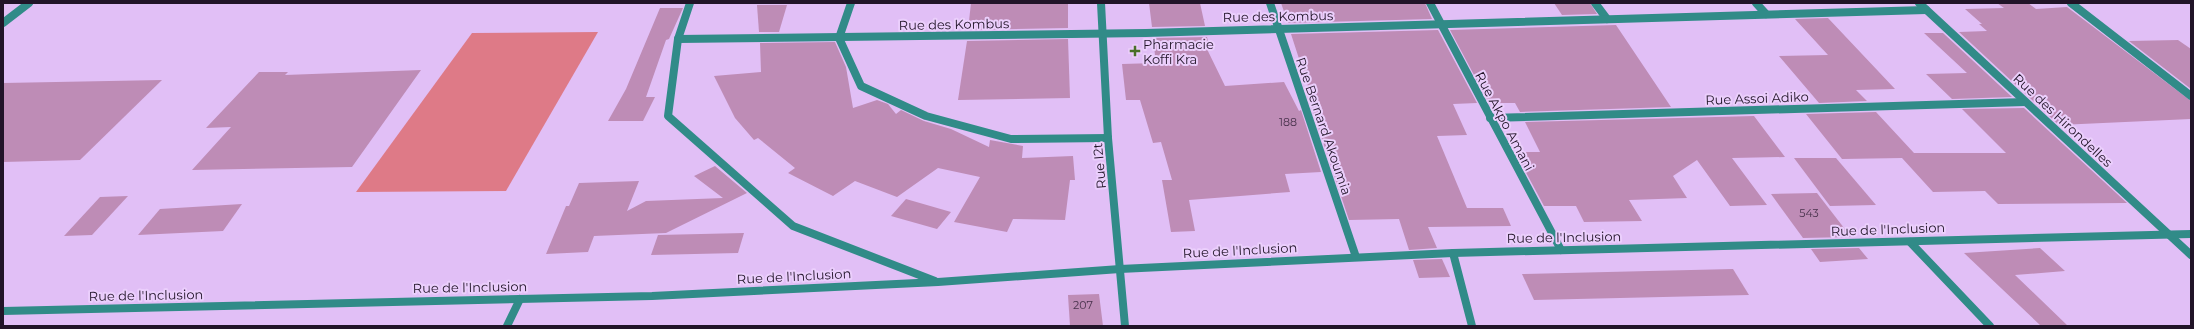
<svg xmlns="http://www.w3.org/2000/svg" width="2194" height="329" font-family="Montserrat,sans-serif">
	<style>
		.green { fill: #de7a87 }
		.building { fill: #be8cb6 }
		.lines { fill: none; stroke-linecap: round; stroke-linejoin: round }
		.minor { stroke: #318b88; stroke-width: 8 }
		.poi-dot { fill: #4a6f29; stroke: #ebcffc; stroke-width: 1.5 }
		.labels { text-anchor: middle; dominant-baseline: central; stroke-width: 4; stroke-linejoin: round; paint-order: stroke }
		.number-label { font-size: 11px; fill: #48324c }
		.street-label { font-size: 13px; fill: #211428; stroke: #ebcffc }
		.poi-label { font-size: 13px; fill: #211428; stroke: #ebcffc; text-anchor: start }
	</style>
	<rect width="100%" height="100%" fill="#e1bff6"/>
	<!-- green -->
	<path class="green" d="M598,32l-92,159 -150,1 116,-159z"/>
	<!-- building -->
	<g class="building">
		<path d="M971,3h97v25l-100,2z"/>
		<path d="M1149,3h51l5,23 -53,1z"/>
		<path d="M1281,3h144l7,16 -144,4z"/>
		<path d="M1554,3h36l7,11 -35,1z"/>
		<path d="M1997,3h31l8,6 31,-2 124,94v18l-132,6 -100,-93 28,-1 -8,-7h3l-17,-15 39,-1z"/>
		<path d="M757,5h30l-8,27h-20z"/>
		<path d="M660,8h23l-14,31 -3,1 -20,57h9l-12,24h-35l18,-32z"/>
		<path d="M1828,18l67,71 -39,1 11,11 -48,2 -40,-47 49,-1 -33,-36z"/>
		<path d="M1616,25l55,82 -151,5 -5,-9h-26l-39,-73z"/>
		<path d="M1438,30l39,73 -24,1 14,31 -30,1 30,72h36l8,18 -83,1 9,21 -28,2 -10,-31 -50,1 -38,-114 3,-1 -23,-71z"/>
		<path d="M1924,33h19l69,64 -60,2 -26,-25 41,-1z"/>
		<path d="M1207,37l2,8h-4l20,41 59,-4 15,29 2,-1 20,62 -36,2 5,18 -101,8 6,31 -24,1 -9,-52h10l-11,-38 -8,1 -13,-43h-14l-4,-36 34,-1 -3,-25z"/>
		<path d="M1068,39l2,59 -112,2 9,-59z"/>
		<path d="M2178,40l13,9v40l-62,-48z"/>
		<path d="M835,42l11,25 7,41 24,-8 11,4 8,10 5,-4 23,11 27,8 38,18 1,-7 33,6 -1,12 51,-2 2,24h-5l-5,40 -52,-1 -6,13 -53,-10 26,-45 -42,-9 -41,29 -42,-16 -22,15 -45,-23 7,-5 -37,-30 -4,2 -19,-22 -21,-42 47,-4 -1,-29z"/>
		<path d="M421,70l-69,97 -160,3 39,-43 -25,1 53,-56h29l-3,3z"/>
		<path d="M162,80l-82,80 -77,2v-79z"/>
		<path d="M2024,108l103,95 -129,1 -13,-13 -52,1 -31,-34 -60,1 -36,-45 70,-2 38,41h92l-44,-44z"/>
		<path d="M1754,116l31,41 -53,1 35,47 -37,1 -33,-46 -24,16 14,22 -58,2 13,21 -58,1 -8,-16h-32l-29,-54h25l-15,-30z"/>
		<path d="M1794,158h42l40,47 -46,1z"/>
		<path d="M715,166l32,27 -81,40 -72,3 -6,16 -42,2 20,-48h3l10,-23 60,-2 -12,30 19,-10 77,-3 -29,-22z"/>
		<path d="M1817,193l34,44 -48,1 -32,-44z"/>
		<path d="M128,196l-36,39 -28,1 36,-39z"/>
		<path d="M906,199l45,13 -14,17 -46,-13z"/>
		<path d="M242,204l-19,27 -85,4 22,-26z"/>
		<path d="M744,233l-6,20 -87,2 7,-20z"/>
		<path d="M1859,248l9,11 -48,3 -9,-13z"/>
		<path d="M2040,248l25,23 -50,4 53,51h-27l-77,-73z"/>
		<path d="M1442,259l8,18 -31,1 -6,-18z"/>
		<path d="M1733,269l16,26 -215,5 -12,-26z"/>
		<path d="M1099,294l4,32h-33l-2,-31z"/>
	</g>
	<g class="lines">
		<!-- minor -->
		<g class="minor">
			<path d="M690,3l-12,36 -10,77 125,110 142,55"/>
			<path d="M851,3l-12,35 22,48 65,30 85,23 97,-1"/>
			<path d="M1101,3l7,135 17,188"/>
			<path d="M1270,3l86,254"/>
			<path d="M1430,3l131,247"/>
			<path d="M1595,3l12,16"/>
			<path d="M1756,3l10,11"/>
			<path d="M1919,3l272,252"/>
			<path d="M2071,3l120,93"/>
			<path d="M3,23l26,-20"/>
			<path d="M678,39l468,-6 780,-23"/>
			<path d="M1490,118l535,-16"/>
			<path d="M1910,242l80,84"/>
			<path d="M1453,253l19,73"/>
			<path d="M3,311l649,-15 286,-14 182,-13 333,-16 738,-19"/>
			<path d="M507,326l13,-27"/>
		</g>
	</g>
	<!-- markers -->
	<path class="poi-dot" d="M1133 45h4v4h4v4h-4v4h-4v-4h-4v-4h4z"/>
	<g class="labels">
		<!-- number labels -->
		<g class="number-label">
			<text x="1288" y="122">188</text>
			<text x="1809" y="213">543</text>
			<text x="1083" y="305">207</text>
		</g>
		<!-- street labels -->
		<g class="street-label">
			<text transform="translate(1278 16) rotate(-1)">Rue des Kombus</text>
			<text transform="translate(954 24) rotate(-1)">Rue des Kombus</text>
			<text transform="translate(1757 98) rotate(-2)">Rue Assoi Adiko</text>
			<text transform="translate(2063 120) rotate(43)">Rue des Hirondelles</text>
			<text transform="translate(1505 121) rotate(62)">Rue Akpo Amani</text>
			<text transform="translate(1324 126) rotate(71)">Rue Bernard Akoumia</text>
			<text transform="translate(1099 166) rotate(-95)">Rue I2t</text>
			<text transform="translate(1888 229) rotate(-2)">Rue de l'Inclusion</text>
			<text transform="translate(1564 237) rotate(-1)">Rue de l'Inclusion</text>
			<text transform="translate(1240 250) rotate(-3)">Rue de l'Inclusion</text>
			<text transform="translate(794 276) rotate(-3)">Rue de l'Inclusion</text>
			<text transform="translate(470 287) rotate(-1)">Rue de l'Inclusion</text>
			<text transform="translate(146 295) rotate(-1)">Rue de l'Inclusion</text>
		</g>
		<!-- poi labels -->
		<g class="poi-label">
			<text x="1143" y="44">Pharmacie<tspan x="1143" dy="15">Koffi Kra</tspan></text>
		</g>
	</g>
	<!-- border -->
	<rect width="2194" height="329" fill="none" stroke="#211428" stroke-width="8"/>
</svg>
